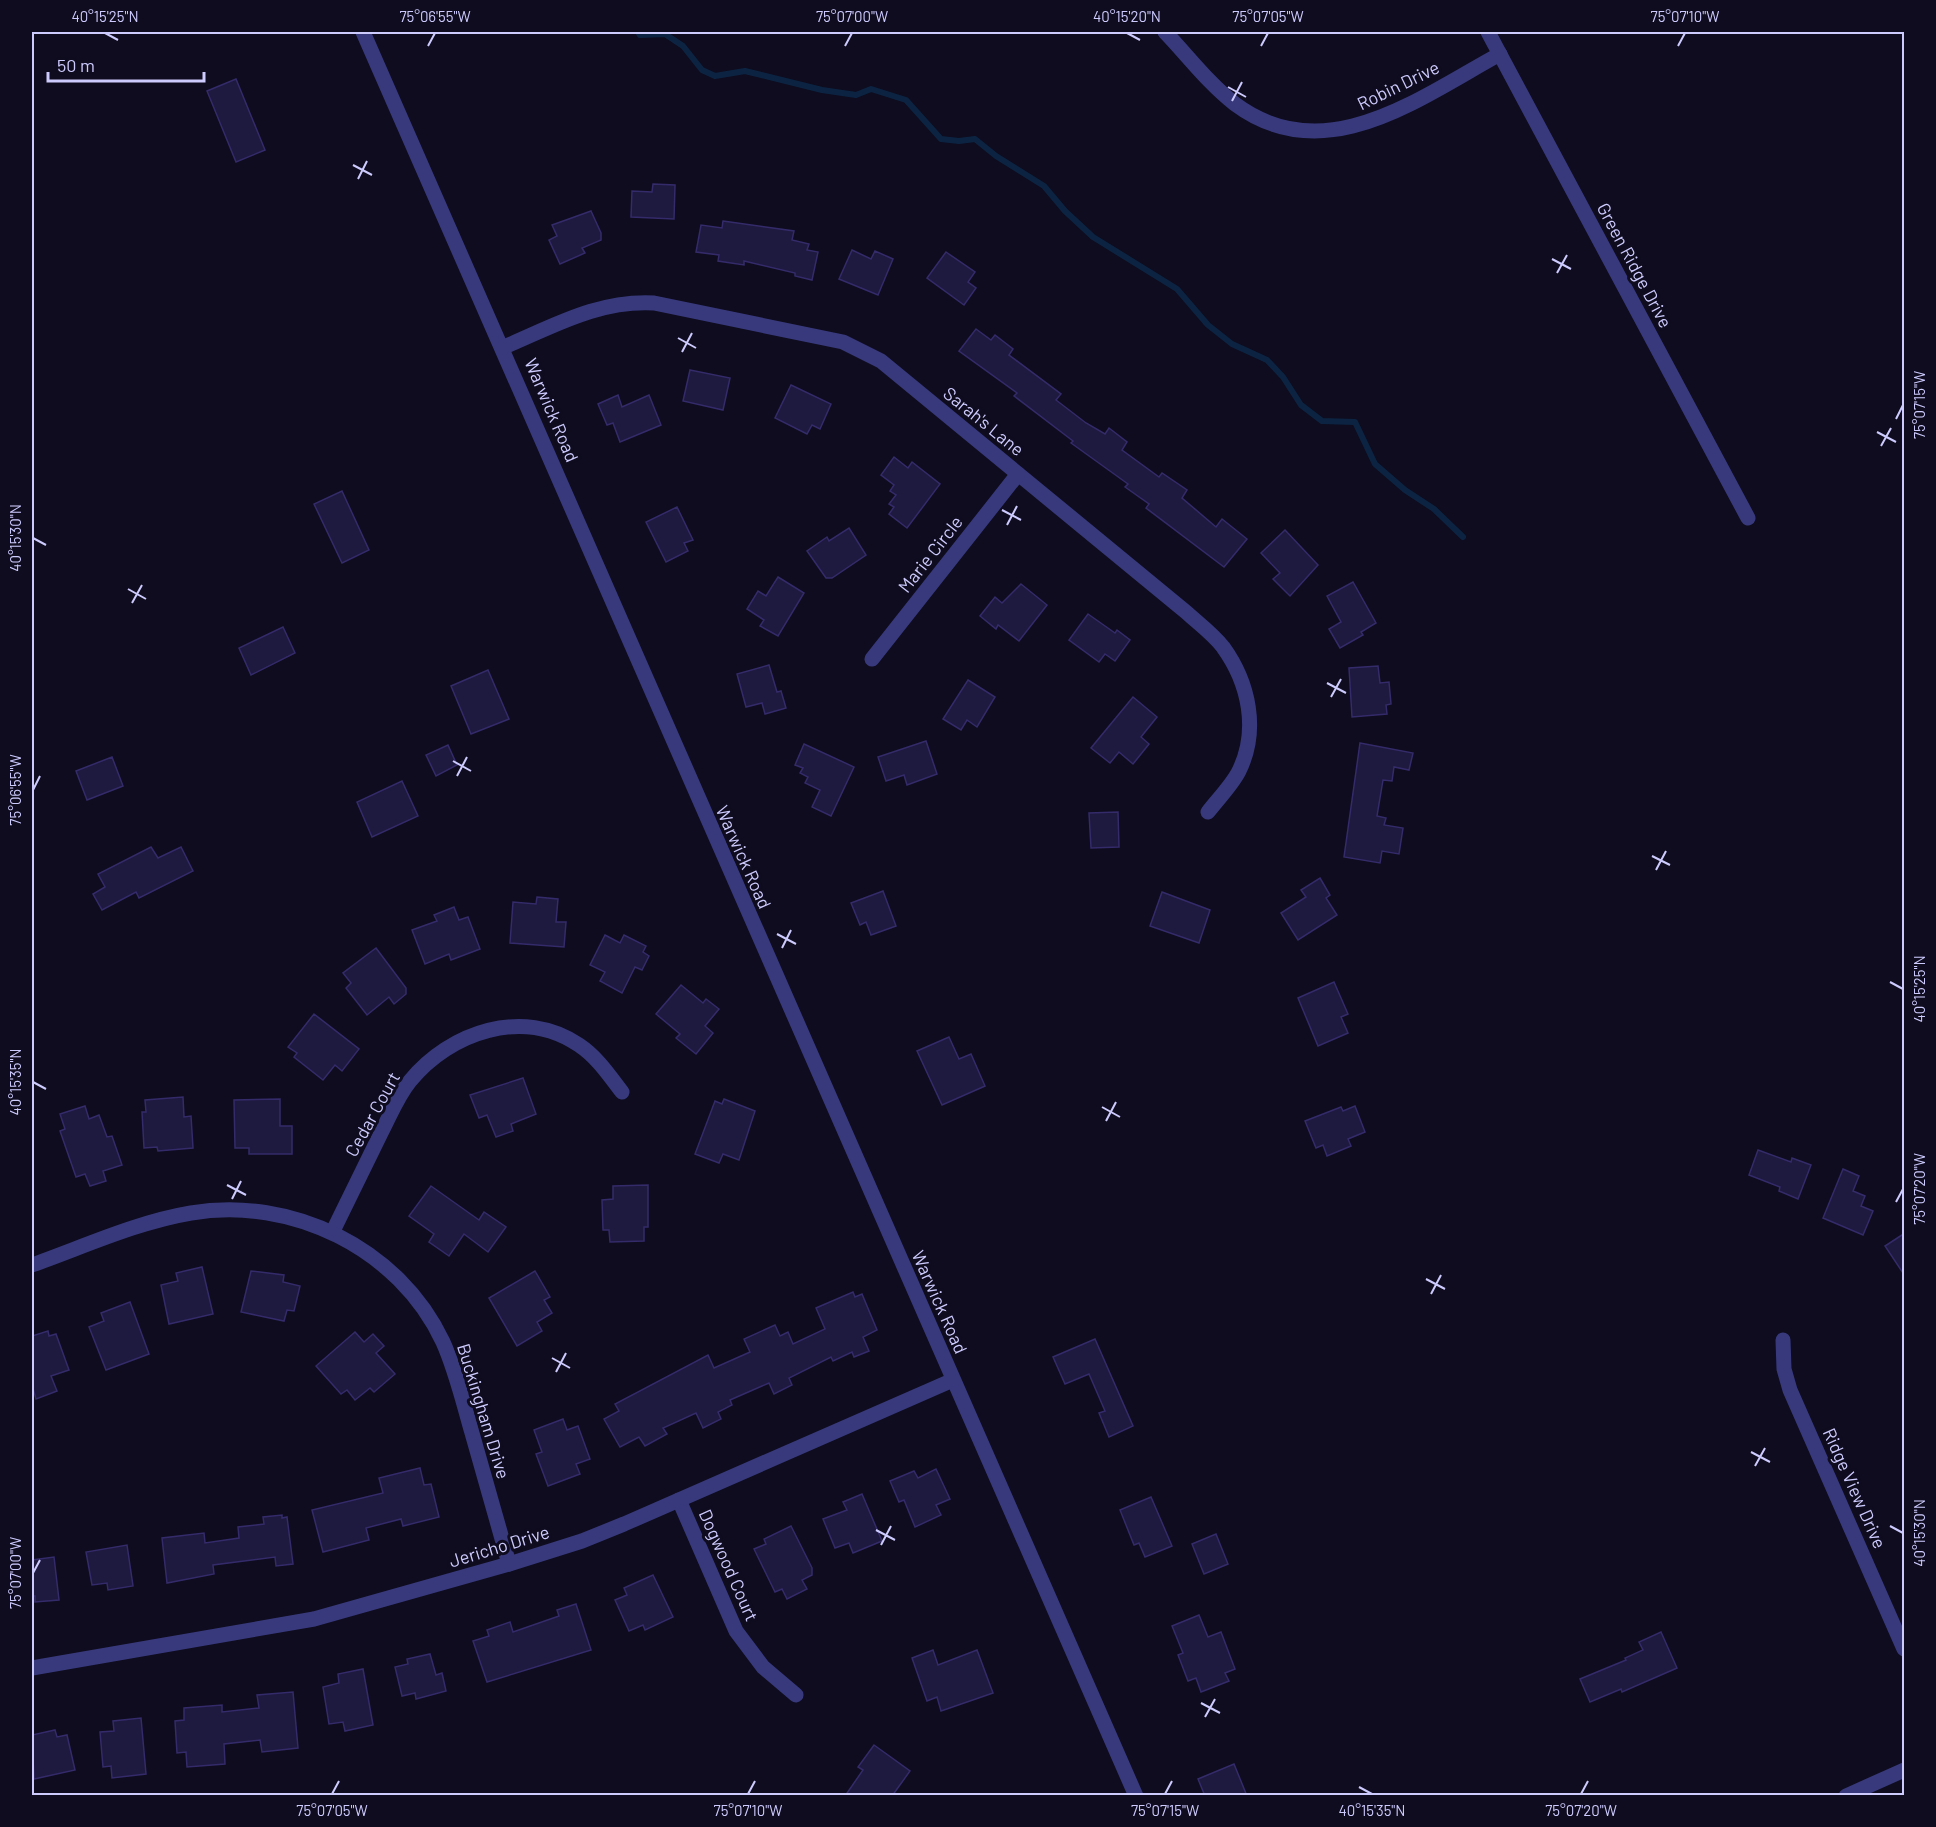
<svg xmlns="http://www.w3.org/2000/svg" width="1936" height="1827" font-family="Barlow,sans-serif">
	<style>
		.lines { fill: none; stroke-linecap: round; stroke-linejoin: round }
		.stream { stroke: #0c2442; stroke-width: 6 }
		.building { fill: #1e193f; stroke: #342b6a; stroke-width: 1.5 }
		.street { stroke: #38397d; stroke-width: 15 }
		.ticks { fill: none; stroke: #cdcafe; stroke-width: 2 }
		.labels { text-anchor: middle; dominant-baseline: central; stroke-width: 6; stroke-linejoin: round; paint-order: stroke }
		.street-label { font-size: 18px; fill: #cdcafe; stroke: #0e0c1e }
		.neatline { fill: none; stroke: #cdcafe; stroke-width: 2 }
		.ticks-label { font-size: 15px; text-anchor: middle; fill: #cdcafe }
	</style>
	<rect width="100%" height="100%" fill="#0e0c1e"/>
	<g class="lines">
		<!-- stream -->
		<path class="stream" d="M638,32l2,3 25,-1 18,12 19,24 13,6 30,-5 77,19 34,5 15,-6 35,11 35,39 18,2 16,-2 21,17 48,30 21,25 28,26 84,52 31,36 24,19 35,16 16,17 18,28 21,16 33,1 20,42 30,26 29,19 29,28"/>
	</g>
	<!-- building -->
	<g class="building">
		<path d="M236,79l29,71 -29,12 -29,-71z"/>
		<path d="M653,184l22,1 -1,34 -43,-2 1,-26 20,1z"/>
		<path d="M591,211l10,22v7l-19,8 3,5 -25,11 -11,-24 8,-4 -5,-11z"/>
		<path d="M723,221l71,10 -2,9 17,4 -2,6 11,2 -6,28 -17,-4v-3l-51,-12v4l-26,-4 1,-6 -23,-3 5,-27 21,3z"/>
		<path d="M852,250l19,9 4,-8 18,8 -15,36 -39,-16z"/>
		<path d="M946,252l29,20 -7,10 8,6 -12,17 -37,-27z"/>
		<path d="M976,329l15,11 4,-5 18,14 -4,6 52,39 -5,6 30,23 19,11 4,-6 18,14 -5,8 37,27 3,-4 25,17 -5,8 34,29 6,-8 25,20 -23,28 -78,-59 3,-4 -24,-17 3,-3 -57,-41 2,-2 -59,-45 3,-3 -58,-42z"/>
		<path d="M690,370l40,8 -7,32 -40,-9z"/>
		<path d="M791,385l40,19 -11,25 -8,-4 -5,9 -32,-16z"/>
		<path d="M618,395l4,12 27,-12 12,30 -41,17 -7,-19 -6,2 -9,-21z"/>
		<path d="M894,457l14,11 4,-6 28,22 -33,44 -18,-14 5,-7 -5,-3 7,-9 -6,-4 4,-6 -13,-10z"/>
		<path d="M342,491l27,59 -27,13 -28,-59z"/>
		<path d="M677,507l16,33 -9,3 4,8 -22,11 -20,-40z"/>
		<path d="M849,528l17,27 -34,23h-6l-19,-27 20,-14 2,4z"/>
		<path d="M1285,530l33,35 -28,31 -17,-17 7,-6 -19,-20z"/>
		<path d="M778,577l26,16 -26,43 -18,-10 4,-6 -17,-11 11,-18 8,5z"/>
		<path d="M1353,582l23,41 -15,9 2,3 -23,13 -11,-19 12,-7 -14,-26z"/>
		<path d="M1021,584l26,21 -28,36 -21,-16 -2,4 -16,-13 15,-19 7,6z"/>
		<path d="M1088,614l27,19 2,-3 13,10 -15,21 -10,-7 -6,8 -30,-22z"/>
		<path d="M283,627l12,26 -44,22 -12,-27z"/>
		<path d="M769,665l8,27 4,-1 5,17 -21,6 -3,-11 -16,4 -9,-33z"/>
		<path d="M1378,666l2,17 9,-1 2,22 -5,1 1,9 -35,3 -3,-49z"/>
		<path d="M488,670l21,49 -38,15 -20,-48z"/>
		<path d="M968,680l27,17 -18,30 -10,-7 -6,10 -18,-11z"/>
		<path d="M1133,697l24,20 -16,20 8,7 -16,20 -14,-12 -9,11 -19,-15z"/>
		<path d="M926,741l11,33 -30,11 -3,-10 -18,6 -8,-24z"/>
		<path d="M1360,743l53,10 -4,17 -15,-3 -2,14 -9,-1 -6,36 9,2 -2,7 19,3 -4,26 -17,-3 -2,12 -36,-6z"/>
		<path d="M804,744l50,23 -23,49 -19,-9 8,-17 -15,-7 3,-6 -8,-4 3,-5 -8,-3z"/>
		<path d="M448,745l9,20 -21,11 -10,-21z"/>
		<path d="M112,757l11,29 -36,14 -11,-29z"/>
		<path d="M402,781l16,35 -46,21 -15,-35z"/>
		<path d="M1118,812l1,35 -28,1 -2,-35z"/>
		<path d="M151,847l7,11 23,-11 12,24 -54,27 -3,-6 -34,18 -9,-16 12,-7 -7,-13z"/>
		<path d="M1320,878l10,17 -4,3 11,17 -39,25 -17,-27 25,-16 -5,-7z"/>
		<path d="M883,891l13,35 -25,9 -5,-13 -6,3 -9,-22z"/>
		<path d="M1162,892l48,18 -11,33 -49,-17z"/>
		<path d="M537,897l21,2 -2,23h10l-2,25 -54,-4 3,-41 23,2z"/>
		<path d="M454,907l5,13 9,-3 12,32 -29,11 -2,-6 -24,10 -13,-34 25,-9 -3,-6z"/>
		<path d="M605,935l15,8 4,-8 22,11 -3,6 6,4 -7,14 -7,-3 -13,26 -22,-12 5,-9 -15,-7z"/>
		<path d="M376,948l30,40v6l-12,10 -5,-7 -22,18 -21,-27 5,-5 -8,-10z"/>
		<path d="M1334,982l14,32 -7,3 7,16 -30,13 -20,-48z"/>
		<path d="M681,985l22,18 3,-4 13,10 -14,17 8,7 -17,21 -20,-16 4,-4 -24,-20z"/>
		<path d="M314,1014l45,35 -17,22 -7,-6 -12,15 -29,-23 3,-4 -9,-6z"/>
		<path d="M949,1037l10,22 12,-5 14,32 -43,19 -25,-54z"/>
		<path d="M523,1078l13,36 -25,10 2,7 -17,6 -9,-22 -8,3 -9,-23z"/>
		<path d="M183,1097l1,20 7,-1 2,32 -35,3 -1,-4 -13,1 -2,-36h4l-1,-12z"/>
		<path d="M280,1099v27h12v28h-43v-6h-14l-1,-48z"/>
		<path d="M724,1099l31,12 -16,49 -16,-6 -4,9 -24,-9 20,-53 7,3z"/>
		<path d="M85,1106l4,13 10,-4 8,22 5,-1 10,29 -19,6 3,10 -16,5 -5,-12 -9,3 -16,-46 5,-2 -5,-15z"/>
		<path d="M1355,1106l10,26 -17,7 3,7 -24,10 -4,-11 -7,3 -11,-27 36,-14 2,4z"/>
		<path d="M1758,1150l33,12 1,-4 19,7 -13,34 -19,-8 1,-4 -31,-12z"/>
		<path d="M1843,1169l16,7 -6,15 12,5 -4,10 12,5 -10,24 -40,-17z"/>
		<path d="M648,1185v42h-4v14l-34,1 -1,-12h-6l-1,-30 11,-1v-13z"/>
		<path d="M431,1186l48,34 5,-8 22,15 -18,25 -24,-18 -15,22 -20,-14 5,-8 -25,-18z"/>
		<path d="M1905,1233v43l-20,-30z"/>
		<path d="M202,1267l11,47 -44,10 -8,-39 17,-4 -2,-8z"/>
		<path d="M251,1271l33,4 -1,7 17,4 -6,25 -7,-1 -3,11 -43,-9z"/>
		<path d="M535,1271l15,26 -6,3 8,13 -15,9 5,9 -25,15 -28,-48z"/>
		<path d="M853,1292l2,5 7,-3 15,36 -14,7 6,14 -15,6 -2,-5 -19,9 -2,-4 -42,21 3,7 -18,9 -5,-11 -39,17 2,5 -14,7 3,7 -18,9 -7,-15 -33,15 4,6 -22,12 -6,-9 -19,10 -16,-28 15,-8 -4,-7 93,-49 6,13 36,-16 -6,-13 31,-14 5,11 8,-4 5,12 32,-15 -9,-21z"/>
		<path d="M130,1302l19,52 -43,16 -17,-43 15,-6 -3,-8z"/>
		<path d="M48,1331l1,5 7,-2 13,36 -18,6 6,15 -21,8 -4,-14v-49z"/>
		<path d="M355,1332l9,10 9,-8 11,12 -8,7 19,21 -21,18 -4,-4 -15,12 -8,-10 -6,4 -25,-28z"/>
		<path d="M1095,1339l38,87 -24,11 -10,-24 6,-2 -16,-37 -24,10 -12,-27z"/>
		<path d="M563,1419l4,11 11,-4 12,33 -14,5 4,10 -32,12 -12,-32 6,-2 -8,-22z"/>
		<path d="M420,1468l4,17 7,-1 8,33 -36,9 -2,-7 -35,9 3,12 -46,12 -11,-42 71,-17 -4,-15z"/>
		<path d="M936,1469l14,30 -14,6 5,10 -26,12 -11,-27 -5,2 -9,-21 24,-10 4,7z"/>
		<path d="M862,1494l20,47 -29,12 -4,-10 -14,5 -12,-29 24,-9 -4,-8z"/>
		<path d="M1151,1497l21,49 -27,11 -6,-14 -5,2 -14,-35z"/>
		<path d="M282,1515v3l5,-1 6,47 -17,2 -1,-9 -62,8 1,9 -47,9 -5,-45 42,-5 1,10 34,-5 -1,-11 26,-3 -1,-7z"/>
		<path d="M791,1526l21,42v7l-10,5 5,9 -20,10 -5,-10 -7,3 -21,-43 12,-5 -2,-5z"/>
		<path d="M1216,1534l12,30 -24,10 -12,-30z"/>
		<path d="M127,1545l6,41 -25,4 -1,-7 -15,2 -6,-33z"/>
		<path d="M54,1557l5,43 -24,2v-6h-3v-36z"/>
		<path d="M653,1575l20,42 -28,13 -2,-5 -14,6 -14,-31 12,-5 -3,-7z"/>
		<path d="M576,1604l15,46 -104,32 -14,-41 16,-5 -2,-6 23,-8 3,10 46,-16 -2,-6z"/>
		<path d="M1199,1615l9,22 13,-5 14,37 -10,4 4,8 -28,11 -5,-14 -8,3 -10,-26 5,-2 -11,-27z"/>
		<path d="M1661,1632l16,36 -55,24 -1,-3 -31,13 -10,-23 46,-19 -1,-2 18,-8 -4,-8z"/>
		<path d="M933,1650l5,15 39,-15 16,43 -52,18 -4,-14 -10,4 -15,-43z"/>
		<path d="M430,1654l6,21 6,-2 4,18 -30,8 -1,-6 -13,3 -7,-29 13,-3 -1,-5z"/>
		<path d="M363,1669l10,56 -28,6 -2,-9 -14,2 -6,-37 16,-4 -1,-9z"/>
		<path d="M293,1692l5,56 -36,4 -2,-12 -36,4 1,20 -38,3 -1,-15 -9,1 -2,-32 9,-1v-12l38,-3v7l37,-4 -2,-13z"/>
		<path d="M141,1718l5,56 -34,4 -1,-12 -8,1 -3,-35 14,-1 -1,-10z"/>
		<path d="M55,1730l2,7 10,-2 8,35 -41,9 -2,-44z"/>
		<path d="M874,1745l36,26 -18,25h-47l18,-26 -5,-3z"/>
		<path d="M1234,1764l13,32h-42l-7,-17z"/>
	</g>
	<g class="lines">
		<!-- street -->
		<g class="street">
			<path d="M363,32c259,587 515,1176 773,1764"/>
			<path d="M1165,32c23,24 44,52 70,72 90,67 184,-6 265,-50"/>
			<path d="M1488,32l260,486"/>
			<path d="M504,347c50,-21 94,-47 150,-44l189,39 38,19 305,251c12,11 27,22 37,35 26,36 36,83 16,124 -7,14 -21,28 -31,41"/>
			<path d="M872,659l146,-185"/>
			<path d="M333,1231c16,-32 32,-65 48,-98 9,-17 16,-36 29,-52 40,-49 113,-74 169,-36 18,12 30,30 43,47"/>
			<path d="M32,1265c51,-18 105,-43 159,-52 100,-17 208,35 252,129 13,29 20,60 29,91 12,43 25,87 37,131"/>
			<path d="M1783,1340l1,29 6,21 114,259"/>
			<path d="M679,1500l57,131 27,36 33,28"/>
			<path d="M32,1668l282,-49 195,-55 73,-23 42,-17 329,-144"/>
			<path d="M1846,1796l58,-26"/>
		</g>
	</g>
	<!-- ticks -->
	<path class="ticks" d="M105,33l13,7M1127,33l13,7M428,46l7,-13M845,46l7,-13M1261,46l7,-13M1678,46l7,-13M1228,87l18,10M1232,101l10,-19M353,165l19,10M358,179l9,-18M1552,259l19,10M1557,273l10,-18M678,338l18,10M682,352l10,-19M1896,419l7,-14M1877,432l19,10M1881,446l10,-18M1002,510l19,10M1007,525l10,-19M33,538l13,7M128,589l18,10M132,603l10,-18M1327,683l19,10M1331,697l10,-18M453,761l18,10M457,776l10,-19M33,790l7,-14M1652,856l18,9M1656,870l10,-19M777,934l19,10M782,948l9,-18M1890,982l13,7M33,1082l13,7M1102,1107l18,10M1106,1121l10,-19M227,1185l19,10M232,1199l9,-18M1896,1202l7,-13M1426,1279l19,10M1431,1294l10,-19M552,1358l18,10M556,1372l10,-19M1751,1452l19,10M1755,1466l10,-18M1890,1526l13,7M876,1530l19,10M881,1545l10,-19M33,1573l7,-13M1201,1703l19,10M1205,1717l10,-18M1359,1787l13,7M332,1794l7,-13M748,1794l7,-13M1165,1794l7,-13M1581,1794l7,-13"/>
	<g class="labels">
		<!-- street labels -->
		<g class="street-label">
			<text transform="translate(1398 85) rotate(-26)">Robin Drive</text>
			<text transform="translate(1635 265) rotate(62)">Green Ridge Drive</text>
			<text transform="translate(552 410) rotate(67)">Warwick Road</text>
			<text transform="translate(984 421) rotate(39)">Sarah's Lane</text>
			<text transform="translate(930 554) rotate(-52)">Marie Circle</text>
			<text transform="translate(744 857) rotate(66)">Warwick Road</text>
			<text transform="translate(372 1114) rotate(-61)">Cedar Court</text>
			<text transform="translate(940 1302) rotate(66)">Warwick Road</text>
			<text transform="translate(484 1411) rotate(73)">Buckingham Drive</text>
			<text transform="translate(1855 1488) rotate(66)">Ridge View Drive</text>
			<text transform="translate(499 1546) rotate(-17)">Jericho Drive</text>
			<text transform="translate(729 1565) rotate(66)">Dogwood Court</text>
		</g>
	</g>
	<!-- border -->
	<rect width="1936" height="1827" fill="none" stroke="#0e0c1e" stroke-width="66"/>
	<!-- scale -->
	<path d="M48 72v9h156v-9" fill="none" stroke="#cdcafe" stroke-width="3"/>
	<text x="57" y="72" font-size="18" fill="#cdcafe" stroke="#0e0c1e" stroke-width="4.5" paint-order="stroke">50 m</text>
	<rect x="33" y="33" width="1870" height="1761" class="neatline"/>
	<g class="ticks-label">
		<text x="105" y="22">40°15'25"N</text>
		<text x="435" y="22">75°06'55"W</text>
		<text x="852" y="22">75°07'00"W</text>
		<text x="1127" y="22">40°15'20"N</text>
		<text x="1268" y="22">75°07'05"W</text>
		<text x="1685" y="22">75°07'10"W</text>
		<text transform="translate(1920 405) rotate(-90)" y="5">75°07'15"W</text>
		<text transform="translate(16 538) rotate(-90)" y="5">40°15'30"N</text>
		<text transform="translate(16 790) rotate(-90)" y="5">75°06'55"W</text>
		<text transform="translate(1920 989) rotate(-90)" y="5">40°15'25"N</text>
		<text transform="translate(16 1082) rotate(-90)" y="5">40°15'35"N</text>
		<text transform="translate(1920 1189) rotate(-90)" y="5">75°07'20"W</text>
		<text transform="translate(1920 1533) rotate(-90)" y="5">40°15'30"N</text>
		<text transform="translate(16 1573) rotate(-90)" y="5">75°07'00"W</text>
		<text x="332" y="1816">75°07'05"W</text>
		<text x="748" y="1816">75°07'10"W</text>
		<text x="1165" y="1816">75°07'15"W</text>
		<text x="1372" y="1816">40°15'35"N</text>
		<text x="1581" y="1816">75°07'20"W</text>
	</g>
</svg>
